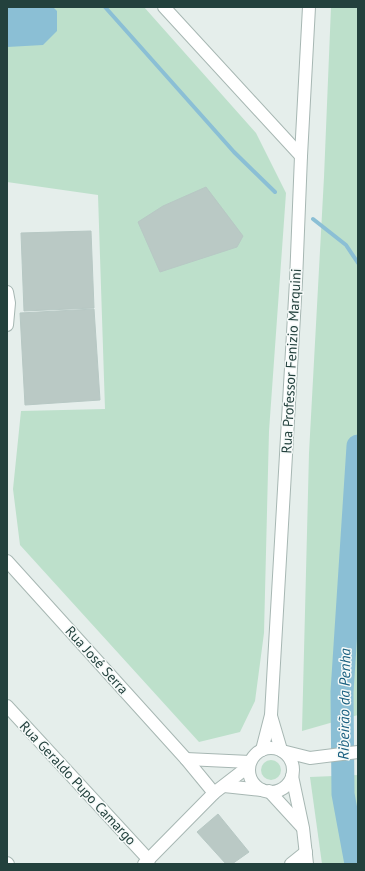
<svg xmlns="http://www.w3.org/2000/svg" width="365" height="871" font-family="'PT Sans',sans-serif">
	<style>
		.green { fill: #bde0cb }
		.water { fill: #8bbfd5 }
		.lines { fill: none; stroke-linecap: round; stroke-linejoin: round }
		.stream { stroke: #8bbfd5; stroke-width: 4 }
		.river { stroke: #8bbfd5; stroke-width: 23 }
		.building { fill: #bac9c5; stroke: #b7c8c4 }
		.street-casing { stroke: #a7b7b3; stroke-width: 14 }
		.street { stroke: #fff; stroke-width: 12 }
		.labels { text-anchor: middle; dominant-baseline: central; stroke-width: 3; stroke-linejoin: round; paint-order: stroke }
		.street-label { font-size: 14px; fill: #23413d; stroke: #f6faf9 }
		.water-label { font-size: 15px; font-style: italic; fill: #1a6080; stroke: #f6faf9 }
	</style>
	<rect width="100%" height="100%" fill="#e5eeeb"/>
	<!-- green -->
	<g class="green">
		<path d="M7,7h137l112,126 30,60 -17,238 -5,202 -9,68 -15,31 -41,10 -179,-197 -7,-56 8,-78 84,-2 -7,-214 -91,-13z"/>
		<path d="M331,7h27v708l-56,16 7,-278 15,-276z"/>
		<circle cx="271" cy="770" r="10"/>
		<path d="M358,775v89h-36l-12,-87z"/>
	</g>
	<!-- water -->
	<path class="water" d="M7,7h46l4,4v20l-14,14 -36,2z"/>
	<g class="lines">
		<!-- stream -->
		<g class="stream">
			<path d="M105,7l129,145 41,40"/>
			<path d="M313,219l33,26 12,18"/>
		</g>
		<!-- river -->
		<path class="river" d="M356,864l-13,-70 -1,-102 16,-246"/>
	</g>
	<!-- building -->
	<g class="building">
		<path d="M206,187l37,49 -6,11 -77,25 -22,-50 25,-16z"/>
		<path d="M91,231l3,77 -70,3 -3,-78z"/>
		<path d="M94,309l6,91 -75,5 -5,-92z"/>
		<path d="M218,814l31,38 -17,12h-6l-29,-32z"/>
	</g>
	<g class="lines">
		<defs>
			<g id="street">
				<path d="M164,7l137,149"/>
				<path d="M7,292l2,11 -2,22"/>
				<path d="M7,561l179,198 28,34"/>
				<path d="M7,706l142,154"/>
				<path d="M271,716l10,34"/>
				<circle cx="271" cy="770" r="22"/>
				<path d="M262,750l9,-35 25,-434 5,-125 8,-149"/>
				<path d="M282,751l28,7 48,-6"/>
				<path d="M186,759l64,3"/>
				<path d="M292,776l11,52 4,36"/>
				<path d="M224,786l38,4"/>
				<path d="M269,791l33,36"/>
				<path d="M7,863l1,1"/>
				<path d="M144,864l70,-71 35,-27"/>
				<path d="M291,864l15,-12"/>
			</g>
		</defs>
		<!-- street casing -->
		<use href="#street" class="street-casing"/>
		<!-- street -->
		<use href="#street" class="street"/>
	</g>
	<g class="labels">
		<!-- street labels -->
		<g class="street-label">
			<text transform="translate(291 361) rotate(-87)">Rua Professor Fenizio Marquini</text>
			<text transform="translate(97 660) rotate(48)">Rua José Serra</text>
			<text transform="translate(78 783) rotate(47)">Rua Geraldo Pupo Camargo</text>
		</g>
		<!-- water labels -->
		<g class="water-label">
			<text transform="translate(344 704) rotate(-89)">Ribeirão da Penha</text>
		</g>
	</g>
	<!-- border -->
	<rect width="365" height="871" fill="none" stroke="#23413d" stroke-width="16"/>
</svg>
